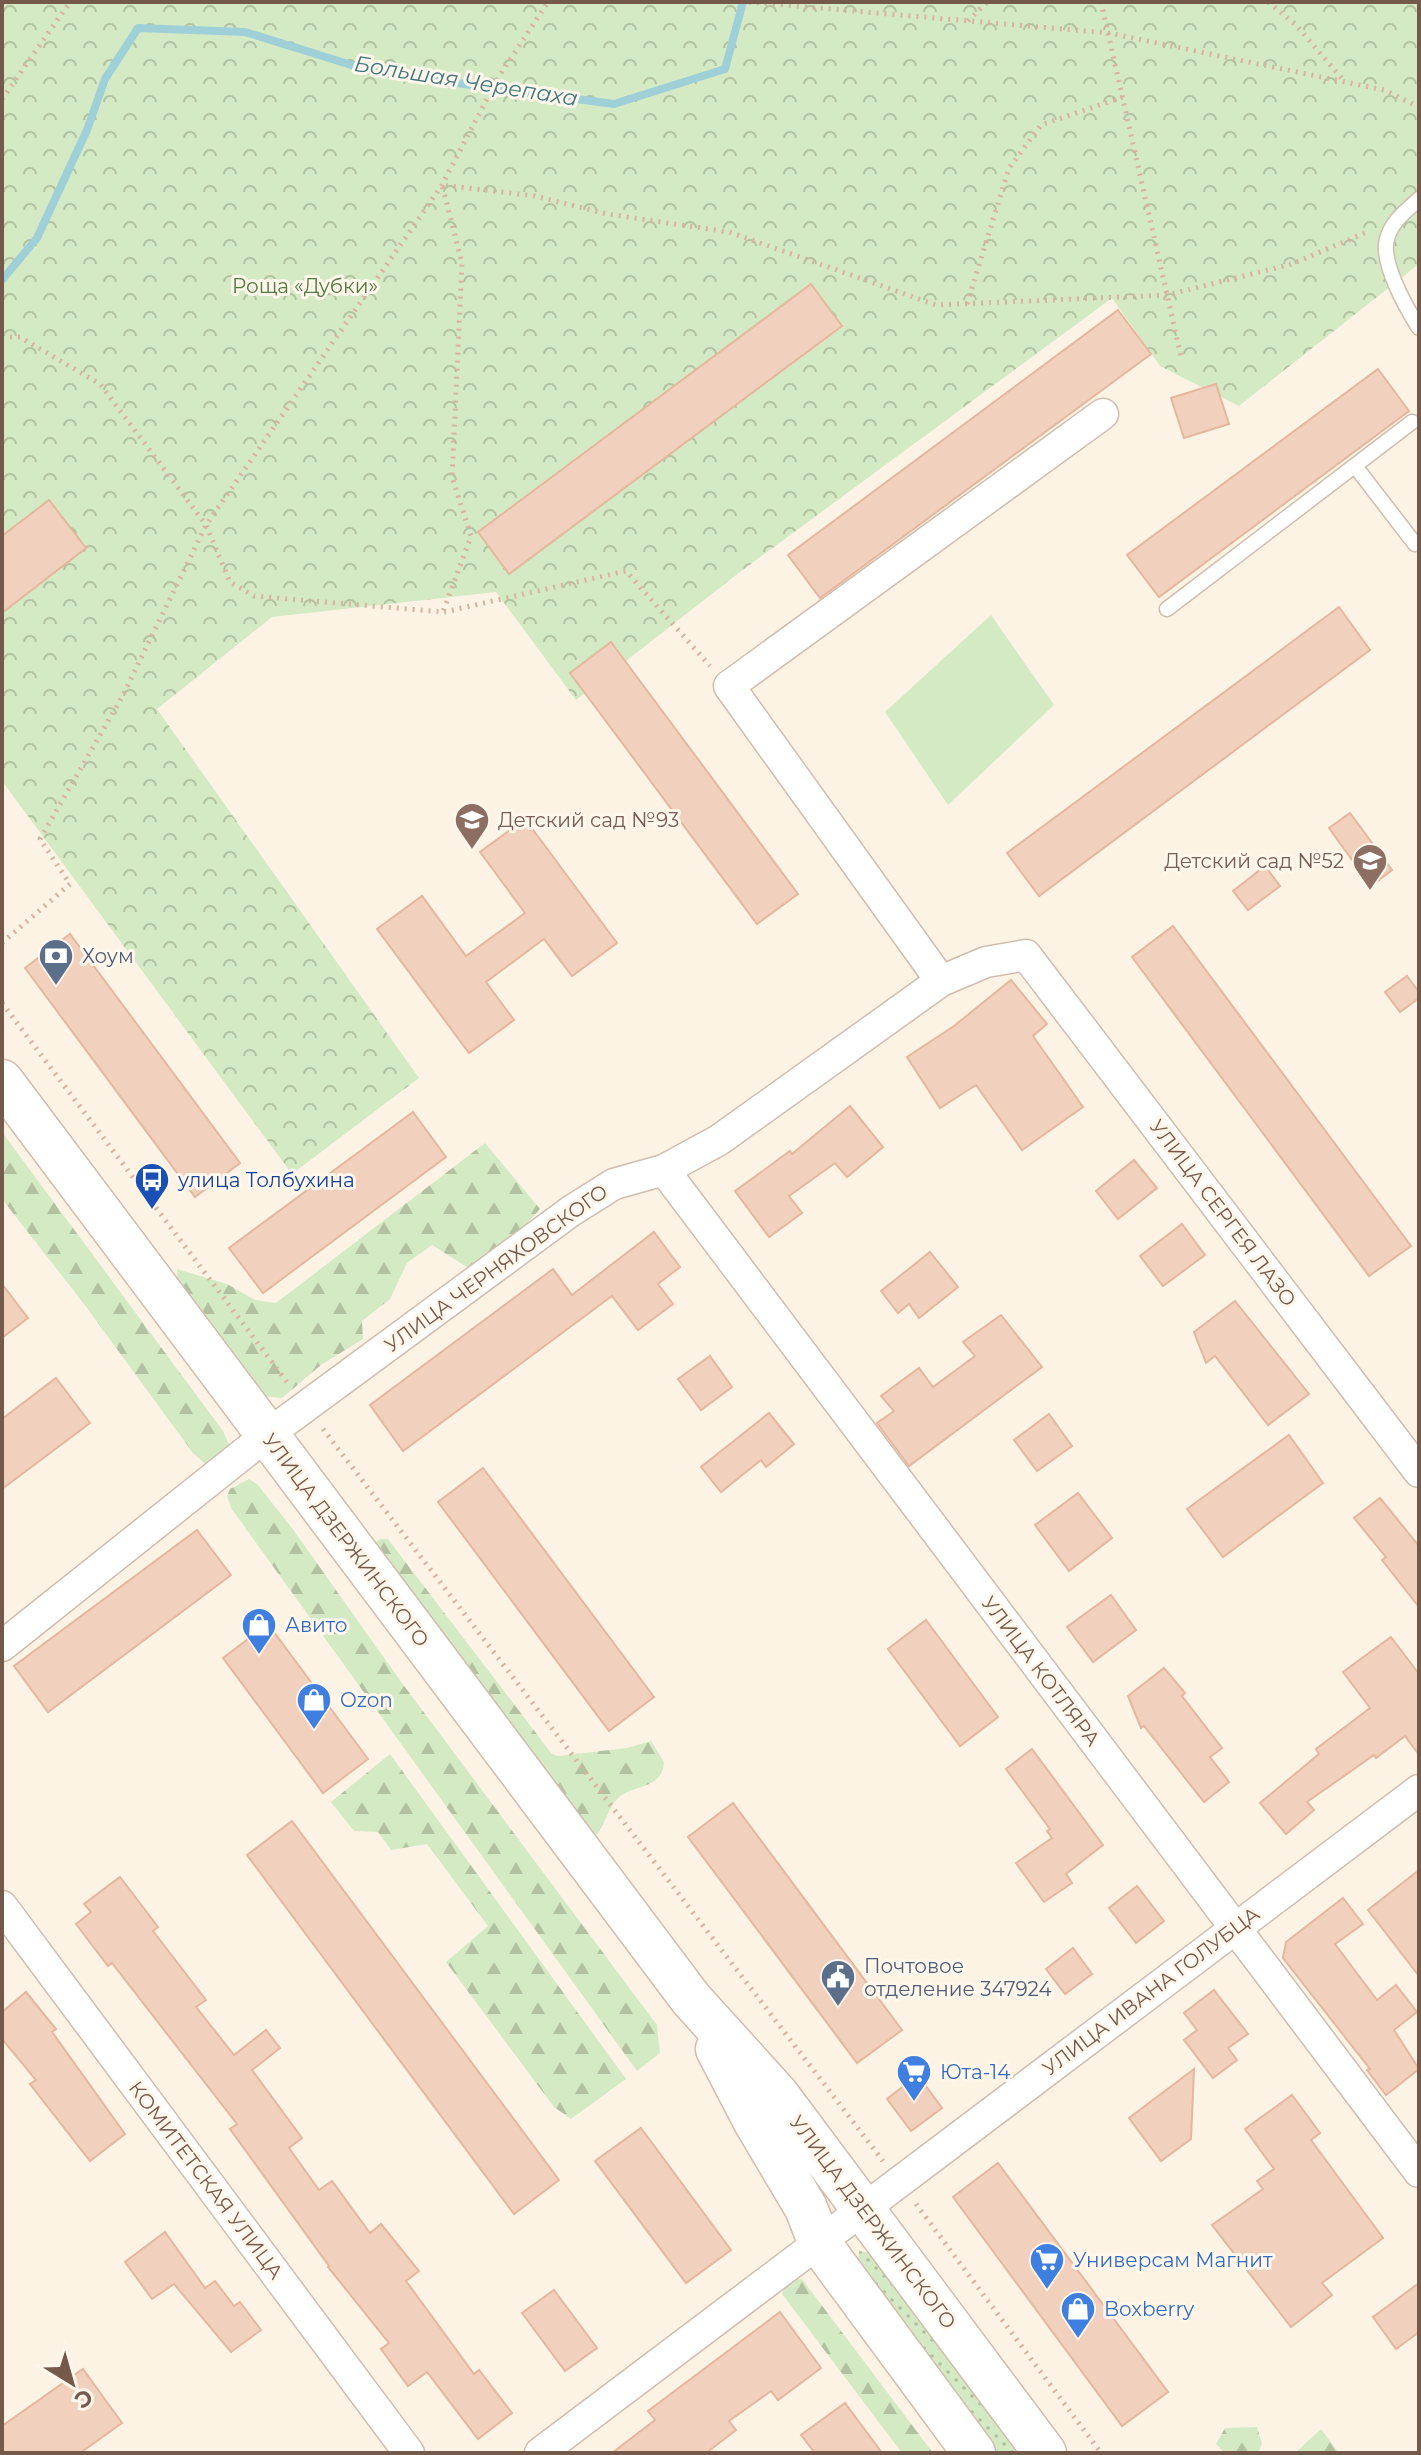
<svg xmlns="http://www.w3.org/2000/svg" width="1421" height="2455" font-family="Montserrat,sans-serif">
	<style>
		.grass { fill: url(#grass-dots) }
		.forest { fill: url(#forest-firs) }
		.park { fill: url(#park-crowns) }
		.garden { fill: #d4eac4 }
		.lines { fill: none; stroke-linecap: round; stroke-linejoin: round }
		.stream { stroke: #a0d0d7; stroke-width: 8 }
		.building { fill: #f1d1bd; stroke: #e4b79e; stroke-width: 2 }
		.lane-casing { stroke: #d0bdae; stroke-width: 17 }
		.street-casing { stroke: #d0bdae; stroke-width: 33 }
		.secondary-casing { stroke: #d3bcac; stroke-width: 45 }
		.path { stroke: #d6b4a0; stroke-width: 5; stroke-dasharray: 2 6; stroke-linecap: butt }
		.lane { stroke: #fff; stroke-width: 14 }
		.street { stroke: #fff; stroke-width: 30 }
		.secondary { stroke: #fff; stroke-width: 42 }
		.labels { text-anchor: middle; dominant-baseline: central; stroke-width: 6; stroke-linejoin: round; paint-order: stroke }
		.park-label { font-size: 20px; fill: #547b42; stroke: #fff7ec }
		.education-label { font-size: 20px; fill: #785e54; stroke: #fff7ec; text-anchor: start }
		.service-label { font-size: 20px; fill: #4e5e75; stroke: #fff7ec; text-anchor: start }
		.transit-label { font-size: 20px; fill: #164399; stroke: #fff7ec; text-anchor: start }
		.street-label { font-size: 20px; fill: #75594a; stroke: #fff7ec }
		.shop-label { font-size: 20px; fill: #366cbe; stroke: #fff7ec; text-anchor: start }
		.water-label { font-size: 22px; font-style: italic; fill: #417881; stroke: #fff7ec }
	</style>
	<defs>
		<pattern id="grass-dots" width="8" height="8" patternUnits="userSpaceOnUse" patternTransform="scale(2)"><rect width="8" height="8" fill="#d4eac4"/><path d="M2 2h.1M6 6h.1" fill="none" stroke="#b1c1a1" stroke-width="1.8" stroke-linecap="round"/></pattern>
		<pattern id="forest-firs" width="22" height="20" patternUnits="userSpaceOnUse" patternTransform="scale(2)"><rect width="22" height="20" fill="#d4eac4"/><path d="M5 1l3.5 6h-7zM16 11l3.5 6h-7z" fill="#b1c1a1"/></pattern>
		<pattern id="park-crowns" width="20" height="18" patternUnits="userSpaceOnUse" patternTransform="scale(2)"><rect width="20" height="18" fill="#d4eac4"/><path d="M2 6a3 3 0 1 1 6 0M12 15a3 3 0 1 1 6 0" fill="none" stroke="#b1c1a1"/></pattern>
	</defs>
	<rect width="100%" height="100%" fill="#fcf3e5"/>
	<!-- grass -->
	<path class="grass" d="M859,2251l13,2 150,200h-24l-140,-188z"/>
	<!-- forest -->
	<g class="forest">
		<path d="M2,1132l221,299 6,14 -1,8 -13,10 -10,1 -12,-11 -109,-149 -82,-105z"/>
		<path d="M485,1143l55,66 -18,20 -52,40 -38,-24 -25,18 -17,36 -28,22 1,18 -42,26 -39,33 -21,-2 -83,-107 -1,-20 50,15 28,16 21,3z"/>
		<path d="M249,1479l8,5 35,44 107,151 258,346 3,28 -23,18 -406,-563 -4,-12 3,-7z"/>
		<path d="M380,1539h8l164,215 6,2 69,-8 24,-7 13,21c-1,25 -26,23 -42,33 -14,9 -16,31 -28,42l-223,-291z"/>
		<path d="M390,1754l236,325 -55,40 -17,-12 -108,-145 42,-36 -61,-82 -36,6 -13,-18 -24,-1 -23,-29z"/>
		<path d="M802,2279l131,174h-31l-120,-159c4,-11 8,-14 20,-15z"/>
		<path d="M1257,2427l5,17 -4,9h-33l-9,-9 9,-16z"/>
		<path d="M1321,2429l18,24h-44z"/>
	</g>
	<!-- park -->
	<path class="park" d="M2,2h1417v262l-180,142 -79,-40 -48,-68 -372,274 -164,128 -80,-108 -224,25 -115,92 262,369 -127,96 -290,-393z"/>
	<!-- garden -->
	<path class="garden" d="M991,615l63,90 -106,100 -63,-93z"/>
	<g class="lines">
		<!-- stream -->
		<path class="stream" d="M2,280l35,-42 50,-108 18,-51 33,-51 107,4 129,40 240,32 111,-35 18,-67"/>
	</g>
	<!-- building -->
	<g class="building">
		<path d="M811,284l31,42 -333,248 -31,-42z"/>
		<path d="M1118,310l33,44 -331,244 -32,-43z"/>
		<path d="M1378,369l31,42 -250,186 -32,-42z"/>
		<path d="M1216,384l13,40 -45,14 -13,-40z"/>
		<path d="M49,500l37,48 -84,65v-77z"/>
		<path d="M1339,607l31,43 -331,246 -32,-43z"/>
		<path d="M611,642l187,252 -41,30 -187,-251z"/>
		<path d="M1350,813l42,57 -21,16 -42,-58z"/>
		<path d="M525,819l92,124 -45,33 -28,-37 -58,43 28,38 -45,33 -92,-124 45,-33 44,60 59,-43 -45,-61z"/>
		<path d="M1265,866l15,20 -32,24 -15,-19z"/>
		<path d="M1173,926l238,320 -42,30 -237,-319z"/>
		<path d="M70,934l170,229 -45,34 -170,-229z"/>
		<path d="M1407,976l12,16v6l-19,14 -15,-20z"/>
		<path d="M1011,980l36,44 -14,12 50,71 -61,43 -46,-65 -36,23 -33,-51 47,-31z"/>
		<path d="M850,1106l33,41 -36,30 -12,-14 -46,33 13,17 -33,24 -34,-46 55,-40 2,3z"/>
		<path d="M413,1112l33,45 -183,136 -34,-45z"/>
		<path d="M1134,1160l23,28 -39,31 -22,-28z"/>
		<path d="M1182,1224l23,31 -42,31 -23,-30z"/>
		<path d="M654,1232l26,35 -22,17 15,20 -35,26 -26,-34 -209,155 -33,-46 183,-136 19,26z"/>
		<path d="M930,1252l28,35 -39,31 -10,-14 -11,9 -17,-22z"/>
		<path d="M2,1284l26,34 -26,20z"/>
		<path d="M1235,1301l74,93 -41,31 -53,-69 -9,7 -12,-31z"/>
		<path d="M1001,1315l41,52 -133,99 -32,-43 17,-12 -13,-15 38,-28 14,19 42,-31 -12,-14z"/>
		<path d="M710,1356l22,31 -31,23 -23,-31z"/>
		<path d="M56,1378l34,45 -88,66v-70z"/>
		<path d="M769,1413l25,31 -28,23 -5,-7 -40,32 -20,-25z"/>
		<path d="M1049,1414l23,32 -35,25 -23,-31z"/>
		<path d="M1289,1435l34,48 -100,74 -36,-48z"/>
		<path d="M483,1468l171,229 -45,34 -171,-229z"/>
		<path d="M1078,1493l34,45 -43,33 -34,-46z"/>
		<path d="M1380,1498l39,48v61l-37,-47 4,-3 -32,-39z"/>
		<path d="M197,1530l34,45 -183,137 -34,-46z"/>
		<path d="M1111,1595l25,35 -43,32 -26,-35z"/>
		<path d="M926,1620l72,97 -38,29 -72,-97z"/>
		<path d="M268,1624l100,135 -45,34 -100,-135z"/>
		<path d="M1391,1637l28,37v81l-14,-19 -29,22 -2,-3 -67,47 7,8 -28,24 -26,-31 59,-49 -3,-5 54,-41 -27,-36z"/>
		<path d="M1164,1668l21,25 -3,3 40,52 -12,9 19,25 -25,20 -60,-76 -3,2 -13,-32z"/>
		<path d="M1032,1749l71,96 -37,29 6,9 -28,19 -28,-39 36,-25 -5,-7 3,-2 -44,-60z"/>
		<path d="M733,1803l169,227 -45,33 -169,-226z"/>
		<path d="M292,1821l267,359 -45,34 -267,-359z"/>
		<path d="M1419,1870v106l-51,-66z"/>
		<path d="M120,1877l38,50 -5,4 53,69 -10,7 38,48 32,-25 14,18 -28,22 50,68 -13,10 30,42 13,-9 38,52 11,-9 38,47 -13,10 68,93 5,-4 33,43 -34,26 -51,-67 -19,14 -27,-37 8,-6 -61,-76 1,-1 -99,-137 7,-5 -125,-161 -4,3 -32,-42 15,-12 -7,-8z"/>
		<path d="M1137,1886l27,35 -28,22 -27,-35z"/>
		<path d="M1343,1898l20,26 -28,20 42,56 19,-15 21,27 -23,18 25,39 -33,26 -19,-25 3,-1 -87,-111 3,-16z"/>
		<path d="M1073,1948l19,26 -27,20 -19,-25z"/>
		<path d="M1214,1990l34,44 -20,14 9,12 -24,18 -29,-38 13,-10 -13,-17z"/>
		<path d="M26,1992l30,37 -4,3 73,102 -35,27 -60,-77 6,-4 -34,-41v-27z"/>
		<path d="M1194,2069l-3,70 -30,22 -32,-43z"/>
		<path d="M918,2075l24,33 -31,23 -24,-32z"/>
		<path d="M1292,2095l28,38 -9,7 72,98 -61,45 10,12 -41,32 -79,-102 51,-36 -6,-8 17,-12 -29,-40z"/>
		<path d="M641,2128l90,122 -45,33 -91,-122z"/>
		<path d="M998,2163l170,229 -46,34 -169,-229z"/>
		<path d="M165,2232l40,56 10,-7 19,25 6,-4 21,28 -30,22 -57,-68 -22,15 -27,-37z"/>
		<path d="M1419,2283v49l-23,17 -23,-32z"/>
		<path d="M554,2290l43,58 -32,23 -43,-58z"/>
		<path d="M780,2312l41,56 -43,32 -7,-9 -42,30 7,9 -30,23h-94l43,-33 -7,-9z"/>
		<path d="M83,2369l39,54 -42,30h-78v-27z"/>
		<path d="M845,2403l37,50h-67l-14,-18z"/>
	</g>
	<g class="lines">
		<defs>
			<g id="lane">
				<path d="M1419,199c-12,11 -28,23 -32,40 -7,23 20,70 32,89"/>
				<path d="M1355,466l60,78 4,-2"/>
				<path d="M1167,609l245,-187"/>
			</g>
			<g id="street">
				<path d="M941,981l-212,-295 374,-272"/>
				<path d="M664,1170l755,1002"/>
				<path d="M2,1646l265,-211 304,-224 43,-27 50,-14 55,-30 222,-159 45,-19 40,-7 393,517"/>
				<path d="M2,1906l407,547"/>
				<path d="M540,2453l879,-663"/>
			</g>
			<g id="secondary">
				<path d="M2,1081l689,918 86,95 268,359"/>
				<path d="M717,2049l38,73 51,86 14,36 154,209"/>
			</g>
		</defs>
		<!-- lane casing -->
		<use href="#lane" class="lane-casing"/>
		<!-- street casing -->
		<use href="#street" class="street-casing"/>
		<!-- secondary casing -->
		<use href="#secondary" class="secondary-casing"/>
		<!-- path -->
		<g class="path">
			<path d="M749,2l360,31 275,57 35,17"/>
			<path d="M1101,2l81,359"/>
			<path d="M1268,2l27,22 50,58"/>
			<path d="M968,21l19,-19"/>
			<path d="M2,99l68,-97"/>
			<path d="M967,304l42,-136 32,-43 82,-28"/>
			<path d="M2,337h18l80,47 106,141 24,57 24,14 189,16 28,-76 -19,-59 10,-214 -20,-78 93,11 72,18 122,18 207,73 231,-10 125,-31 75,-32"/>
			<path d="M444,612l182,-41 84,95"/>
			<path d="M2,943l68,-59 -30,-45 82,-142 84,-172 236,-340 56,-107 50,-76"/>
			<path d="M2,1003l288,383"/>
			<path d="M323,1429l560,732"/>
			<path d="M916,2204l185,249"/>
		</g>
		<!-- lane -->
		<use href="#lane" class="lane"/>
		<!-- street -->
		<use href="#street" class="street"/>
		<!-- secondary -->
		<use href="#secondary" class="secondary"/>
	</g>
	<!-- icons -->
	<defs>
		<symbol id="school-pin" viewBox="-11 -11 22 30"><path d="M0 17L-7.5 6A9.5 9.5 0 1 1 7.5 6Z" fill="#8d6e63" stroke="#fff7ec"/><path d="M0-5L7-2L0 1L-7-2ZM-4 1L0 2.5L4 1V4Q0 6-4 4Z" fill="#fff"/></symbol>
		<symbol id="bank-pin" viewBox="-11 -11 22 30"><path d="M0 17L-7.5 6A9.5 9.5 0 1 1 7.5 6Z" fill="#5c6f8a" stroke="#fff7ec"/><path d="M-6-4H6V4H-6ZM0-2.3a2.3 2.3 0 1 0 0 4.6a2.3 2.3 0 1 0 0-4.6Z" fill="#fff"/></symbol>
		<symbol id="bus-pin" viewBox="-11 -11 22 30"><path d="M0 17L-7.5 6A9.5 9.5 0 1 1 7.5 6Z" fill="#1a4fb4" stroke="#fff7ec"/><path d="M-5-6H5V4H4V6H2V4H-2V6H-4V4H-5ZM-3.5-4V0h7V-4ZM-3.5 1.2v1.5H-2V1.2ZM2 1.2v1.5H3.5V1.2Z" fill="#fff"/></symbol>
		<symbol id="shop-pin" viewBox="-11 -11 22 30"><path d="M0 17L-7.5 6A9.5 9.5 0 1 1 7.5 6Z" fill="#3f7fe0" stroke="#fff7ec"/><path d="M-5-2.5h2.3a2.7 3.5 0 0 1 5.4 0H5L5.5 6h-11ZM-1.5-2.5h3a1.5 2.3 0 0 0-3 0Z" fill="#fff"/></symbol>
		<symbol id="civic-pin" viewBox="-11 -11 22 30"><path d="M0 17L-7.5 6A9.5 9.5 0 1 1 7.5 6Z" fill="#5c6f8a" stroke="#fff7ec"/><path d="M-.6-6.5H3V-4.5H.6V-3L4-1V1h2V6H-6V1h2V-1L-.6-3ZM-1.2 2.5V6h2.4V2.5Z" fill="#fff"/></symbol>
		<symbol id="supermarket-pin" viewBox="-11 -11 22 30"><path d="M0 17L-7.5 6A9.5 9.5 0 1 1 7.5 6Z" fill="#3f7fe0" stroke="#fff7ec"/><path d="M-6-5.5h2.5l.6 2H6L4.5 2H-2.5L-4.4-4H-6ZM-1.5 3.2a1.3 1.3 0 1 0 .1 0ZM3 3.2a1.3 1.3 0 1 0 .1 0Z" fill="#fff"/></symbol>
	</defs>
	<g fill-rule="evenodd">
		<use href="#school-pin" x="452" y="800" width="40" height="54"/>
		<use href="#school-pin" x="1350" y="841" width="40" height="54"/>
		<use href="#bank-pin" x="36" y="936" width="40" height="54"/>
		<use href="#bus-pin" x="132" y="1160" width="40" height="54"/>
		<use href="#shop-pin" x="239" y="1605" width="40" height="54"/>
		<use href="#shop-pin" x="294" y="1680" width="40" height="54"/>
		<use href="#civic-pin" x="818" y="1957" width="40" height="54"/>
		<use href="#supermarket-pin" x="894" y="2052" width="40" height="54"/>
		<use href="#supermarket-pin" x="1027" y="2240" width="40" height="54"/>
		<use href="#shop-pin" x="1058" y="2289" width="40" height="54"/>
	</g>
	<g class="labels">
		<!-- park labels -->
		<g class="park-label">
			<text x="305" y="286">Роща «Дубки»</text>
		</g>
		<!-- education labels -->
		<g class="education-label">
			<text x="498" y="820">Детский сад №93</text>
			<text x="1344" y="861" text-anchor="end">Детский сад №52</text>
		</g>
		<!-- service labels -->
		<g class="service-label">
			<text x="82" y="956">Хоум</text>
			<text x="864" y="1966">Почтовое<tspan x="864" dy="23">отделение 347924</tspan></text>
		</g>
		<!-- transit labels -->
		<g class="transit-label">
			<text x="178" y="1180">улица Толбухина</text>
		</g>
		<!-- street labels -->
		<g class="street-label">
			<text transform="translate(1223 1213) rotate(53)">УЛИЦА СЕРГЕЯ ЛАЗО</text>
			<text transform="translate(496 1268) rotate(-36)">УЛИЦА ЧЕРНЯХОВСКОГО</text>
			<text transform="translate(346 1540) rotate(53)">УЛИЦА ДЗЕРЖИНСКОГО</text>
			<text transform="translate(1041 1671) rotate(53)">УЛИЦА КОТЛЯРА</text>
			<text transform="translate(1151 1991) rotate(-37)">УЛИЦА ИВАНА ГОЛУБЦА</text>
			<text transform="translate(206 2180) rotate(53)">КОМИТЕТСКАЯ УЛИЦА</text>
			<text transform="translate(873 2222) rotate(53)">УЛИЦА ДЗЕРЖИНСКОГО</text>
		</g>
		<!-- shop labels -->
		<g class="shop-label">
			<text x="285" y="1625">Авито</text>
			<text x="340" y="1700">Ozon</text>
			<text x="940" y="2072">Юта-14</text>
			<text x="1073" y="2260">Универсам Магнит</text>
			<text x="1104" y="2309">Boxberry</text>
		</g>
		<!-- water labels -->
		<g class="water-label">
			<text transform="translate(466 81) rotate(9)">Большая Черепаха</text>
		</g>
	</g>
	<!-- border -->
	<rect width="1421" height="2455" fill="none" stroke="#75594a" stroke-width="8"/>
	<!-- north arrow -->
	<g transform="translate(72 2383) rotate(143)" stroke="#fff7ec" stroke-width="6" paint-order="stroke">
	<path d="M0-6L14 30L0 20L-14 30Z" fill="#75594a"/>
	<text y="-12" font-size="22" font-weight="bold" text-anchor="middle" fill="#75594a">С</text>
	</g>
</svg>
